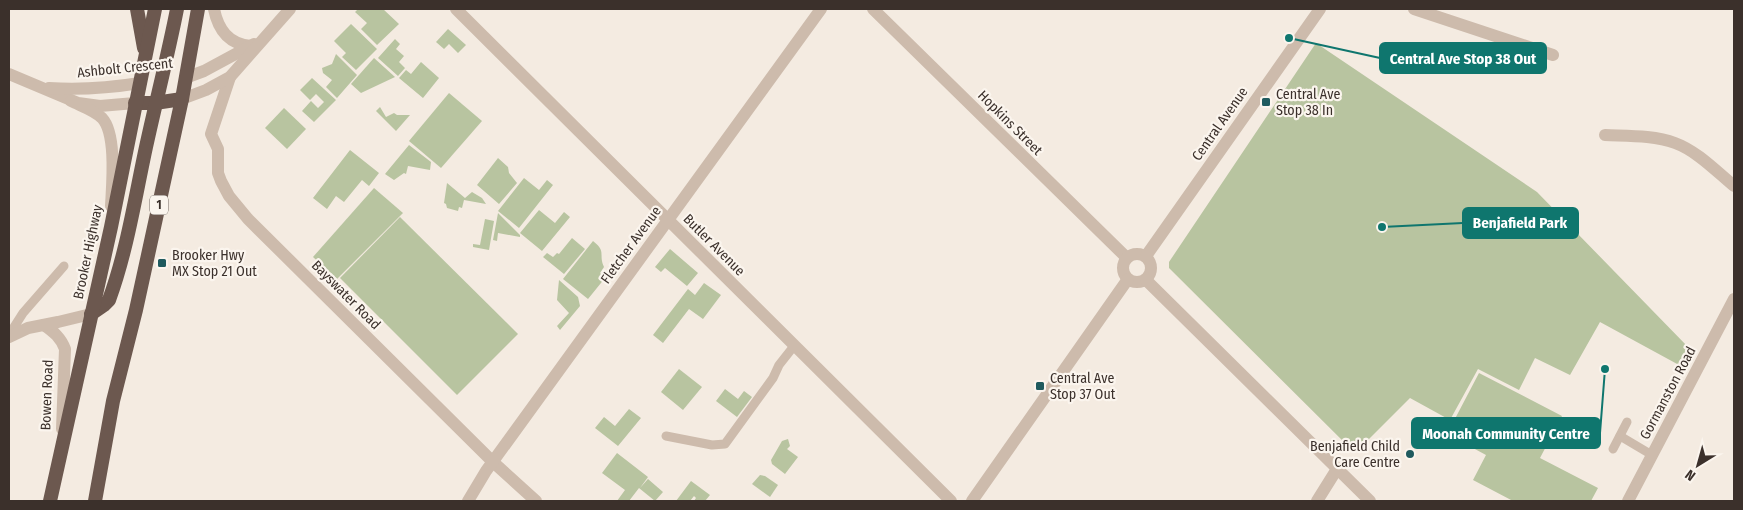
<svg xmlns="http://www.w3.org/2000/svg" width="1743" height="510" font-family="'Fira Sans Condensed',sans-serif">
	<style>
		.green { fill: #b8c4a0 }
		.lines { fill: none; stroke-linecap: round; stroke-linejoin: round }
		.service { stroke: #cdbbac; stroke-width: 9 }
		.minor { stroke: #cdbbac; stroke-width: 12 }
		.tertiary { stroke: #cdbbac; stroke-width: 12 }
		.trunk { stroke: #6c584f; stroke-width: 14 }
		.poi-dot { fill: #1f5a5e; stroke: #fbf5ee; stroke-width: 2 }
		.labels { text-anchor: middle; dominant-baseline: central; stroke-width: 4.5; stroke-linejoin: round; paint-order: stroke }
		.shield { fill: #fbf5ee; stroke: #756b66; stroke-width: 1 }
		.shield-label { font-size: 12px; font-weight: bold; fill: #3b302b }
		.street-label { font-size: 14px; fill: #3b302b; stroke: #fbf5ee }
		.poi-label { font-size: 14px; fill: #3b302b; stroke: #fbf5ee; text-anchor: start }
		.leader { fill: none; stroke: #0f766e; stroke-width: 2 }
		.callout-dot { fill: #0f766e; stroke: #fbf5ee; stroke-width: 2 }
		.callout { fill: #0f766e; stroke: #0f766e; stroke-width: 2 }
		.callout-label { font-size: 15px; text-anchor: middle; font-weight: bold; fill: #fff }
	</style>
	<rect width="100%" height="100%" fill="#f4ebe1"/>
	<!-- green -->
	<g class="green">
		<path d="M358,9h25l16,15 -22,21 -16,-16 6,-6 -12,-11z"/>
		<path d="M351,24l26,25 -21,21 -14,-13 4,-4 -12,-12z"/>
		<path d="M448,29l18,16 -8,8 -9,-9 -5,5 -8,-7z"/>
		<path d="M395,39l5,5 -4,5 8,7 -5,6 6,6 -7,8 -20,-18z"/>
		<path d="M1316,43l221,149 151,155 -9,18 -79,-43 -30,53 -35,-17 -16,32 -41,-21 -28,51 -40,-22 -55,55 -186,-185v-6z"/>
		<path d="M336,54l21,21 -20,23 -11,-11 6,-7 -9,-7 -1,-5 10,-4z"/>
		<path d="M374,58l21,19 -34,16 -10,-9z"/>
		<path d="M421,62l18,16 -16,20 -24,-20 7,-8 5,4z"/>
		<path d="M312,78l24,22 -22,22 -12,-11 9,-10 7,7 6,-6 -8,-8 -6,6 -10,-10z"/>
		<path d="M449,93l33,28 -41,47 -32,-27z"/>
		<path d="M380,107l6,10 8,-4 3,2h13l-14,16 -20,-20z"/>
		<path d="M284,108l22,21 -19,20 -22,-21z"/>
		<path d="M409,145l22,17 -1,8 -22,-4 -2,8 -2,-1 -10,7 -9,-6z"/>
		<path d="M350,150l29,23 -10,13 -7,-6 -18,22 -8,-6 -9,13 -14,-11z"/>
		<path d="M498,158l10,9 1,6 8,10 -18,21 -22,-19z"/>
		<path d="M524,178l15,12 8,-10 6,5 -34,43 -21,-17z"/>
		<path d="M447,183l18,15 7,-6 10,6 4,6 -22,-4 -2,8 -3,-1 -1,4 -11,-3 -1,-4 -2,-1z"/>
		<path d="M374,188l29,25 -66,66 -24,-22z"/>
		<path d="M539,210l16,13 9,-11 6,5 -28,34 -22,-18z"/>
		<path d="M498,213l22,22v2l-22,-4 -1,8 -4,-1z"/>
		<path d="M400,217l118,117 -61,61 -117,-117z"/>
		<path d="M485,219l9,2 -5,29 -16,-3v-3l7,1z"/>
		<path d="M572,238l13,11 -21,25 -21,-17 4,-4 6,4 4,-4 2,1z"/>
		<path d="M593,241c14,11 5,13 11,26l-4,6 5,5 -17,21 -25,-20z"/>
		<path d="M670,249l28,24 -11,13 -22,-18 -4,4 -6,-5z"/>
		<path d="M559,280l19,17 2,9 -20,24 -3,-4 12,-13 -12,-13z"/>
		<path d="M704,283l17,12 -18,24 -14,-10 -26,34 -10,-8 35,-46 7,6z"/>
		<path d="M679,369l23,18 -19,23 -22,-18z"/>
		<path d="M1479,373l83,43 -22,42 58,30 -7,13h-78l-40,-21 13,-25 -39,-21z"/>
		<path d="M725,389l13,10 6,-8 8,6 -15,20 -21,-16z"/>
		<path d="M629,409l12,9 -23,28 -23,-18 9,-11 11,9z"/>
		<path d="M788,439l2,7 -3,3 11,8 -13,17 -13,-10 -1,-4 11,-19z"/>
		<path d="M617,453l31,24 -8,11 8,-9 15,13 -8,9 -16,-13 -10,13h-12l8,-11 -23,-17z"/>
		<path d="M760,475l5,1 13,9 -8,12 -18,-13z"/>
		<path d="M691,481l19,14 -5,6h-11l2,-3 -2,-2 -4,5h-14z"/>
	</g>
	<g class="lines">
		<!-- service -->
		<g class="service">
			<path d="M9,335l14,-22 41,-47"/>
			<path d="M666,436l46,9 13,-1 48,-66 6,-13 15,-19"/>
			<path d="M1620,436l32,19"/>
			<path d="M1613,449l14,-27"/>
		</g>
		<!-- minor -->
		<g class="minor">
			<path d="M456,9l495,492"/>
			<path d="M1414,9l139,46"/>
			<path d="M230,77l-19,57 7,15v24l3,8 8,15 19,23 245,243 43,39"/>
			<path d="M1605,135c22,1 49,0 70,8 22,8 41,28 59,43"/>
			<path d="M44,325c10,7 17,13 21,24l-3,80"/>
			<path d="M9,337l19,-9 30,-6 33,-8"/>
			<path d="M468,501l18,-30 335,-462"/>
			<path d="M1317,501l20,-32"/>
			<path d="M1628,501l106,-202"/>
		</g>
		<!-- tertiary -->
		<g class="tertiary">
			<path d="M214,9c4,20 14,35 37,37"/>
			<path d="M873,9l254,249"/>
			<path d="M9,74l69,29 22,3 35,-3"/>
			<path d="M185,78l19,-7 50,-27"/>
			<path d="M49,88c31,2 60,0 91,-5"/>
			<path d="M182,99l24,-9 24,-13 60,-68"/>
			<path d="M71,101c10,5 23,9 31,17 15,16 10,67 9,88"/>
			<circle cx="1137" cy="268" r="14"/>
			<path d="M1146,256l174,-247"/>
			<path d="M1146,280l224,221"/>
			<path d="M972,501l156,-222"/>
		</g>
		<!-- trunk -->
		<g class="trunk">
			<path d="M137,9l7,39"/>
			<path d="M135,103h20l27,-4"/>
			<path d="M91,314l13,-9 5,-5c18,-49 26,-102 37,-153 10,-46 22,-92 31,-138"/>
			<path d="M50,501l61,-274 44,-218"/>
			<path d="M95,501l18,-100 23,-91 46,-211 16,-90"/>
		</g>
	</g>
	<!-- markers -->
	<g class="poi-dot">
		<rect x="1261" y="97" width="10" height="10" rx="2.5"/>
		<rect x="157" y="258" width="10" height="10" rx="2.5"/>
		<rect x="1035" y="381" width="10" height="10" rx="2.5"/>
		<circle cx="1410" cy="454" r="5"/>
	</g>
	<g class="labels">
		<!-- shield labels -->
		<rect class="shield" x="150" y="195.5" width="18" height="19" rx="4"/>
		<g class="shield-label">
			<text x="159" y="205">1</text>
		</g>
		<!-- street labels -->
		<g class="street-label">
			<text transform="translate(125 68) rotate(-6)">Ashbolt Crescent</text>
			<text transform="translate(1010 123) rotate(45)">Hopkins Street</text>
			<text transform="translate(1220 124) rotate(-55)">Central Avenue</text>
			<text transform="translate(631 245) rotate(-54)">Fletcher Avenue</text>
			<text transform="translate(714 245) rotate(45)">Butler Avenue</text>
			<text transform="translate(88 252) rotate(-78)">Brooker Highway</text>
			<text transform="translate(346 295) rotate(45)">Bayswater Road</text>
			<text transform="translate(1668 393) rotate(-62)">Gormanston Road</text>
			<text transform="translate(47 395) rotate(-88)">Bowen Road</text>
		</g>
		<!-- poi labels -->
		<g class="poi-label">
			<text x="1276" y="94">Central Ave<tspan x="1276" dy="16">Stop 38 In</tspan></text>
			<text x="172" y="255">Brooker Hwy<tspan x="172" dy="16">MX Stop 21 Out</tspan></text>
			<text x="1050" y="378">Central Ave<tspan x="1050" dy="16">Stop 37 Out</tspan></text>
			<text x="1400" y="446" text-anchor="end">Benjafield Child<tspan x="1400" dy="16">Care Centre</tspan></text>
		</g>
	</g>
	<!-- callouts -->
	<path class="leader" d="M1289 38L1380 58M1382 227L1463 223M1605 369L1600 433"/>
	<g class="callout-dot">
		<circle cx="1289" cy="38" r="5"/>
		<circle cx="1382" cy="227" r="5"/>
		<circle cx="1605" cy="369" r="5"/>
	</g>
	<g class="callout">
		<rect x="1380" y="43" width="166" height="30" rx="5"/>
		<rect x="1463" y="208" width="115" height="30" rx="5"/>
		<rect x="1412" y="418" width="188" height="30" rx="5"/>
	</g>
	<g class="callout-label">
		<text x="1463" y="64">Central Ave Stop 38 Out</text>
		<text x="1520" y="228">Benjafield Park</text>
		<text x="1506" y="439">Moonah Community Centre</text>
	</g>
	<!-- border -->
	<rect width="1743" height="510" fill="none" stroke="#3b302b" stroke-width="20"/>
	<!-- north arrow -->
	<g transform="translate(1698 465) rotate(217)" stroke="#fbf5ee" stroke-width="4" paint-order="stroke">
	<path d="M0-4L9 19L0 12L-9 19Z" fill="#3b302b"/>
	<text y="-8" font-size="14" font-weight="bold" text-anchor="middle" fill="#3b302b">N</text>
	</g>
</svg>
